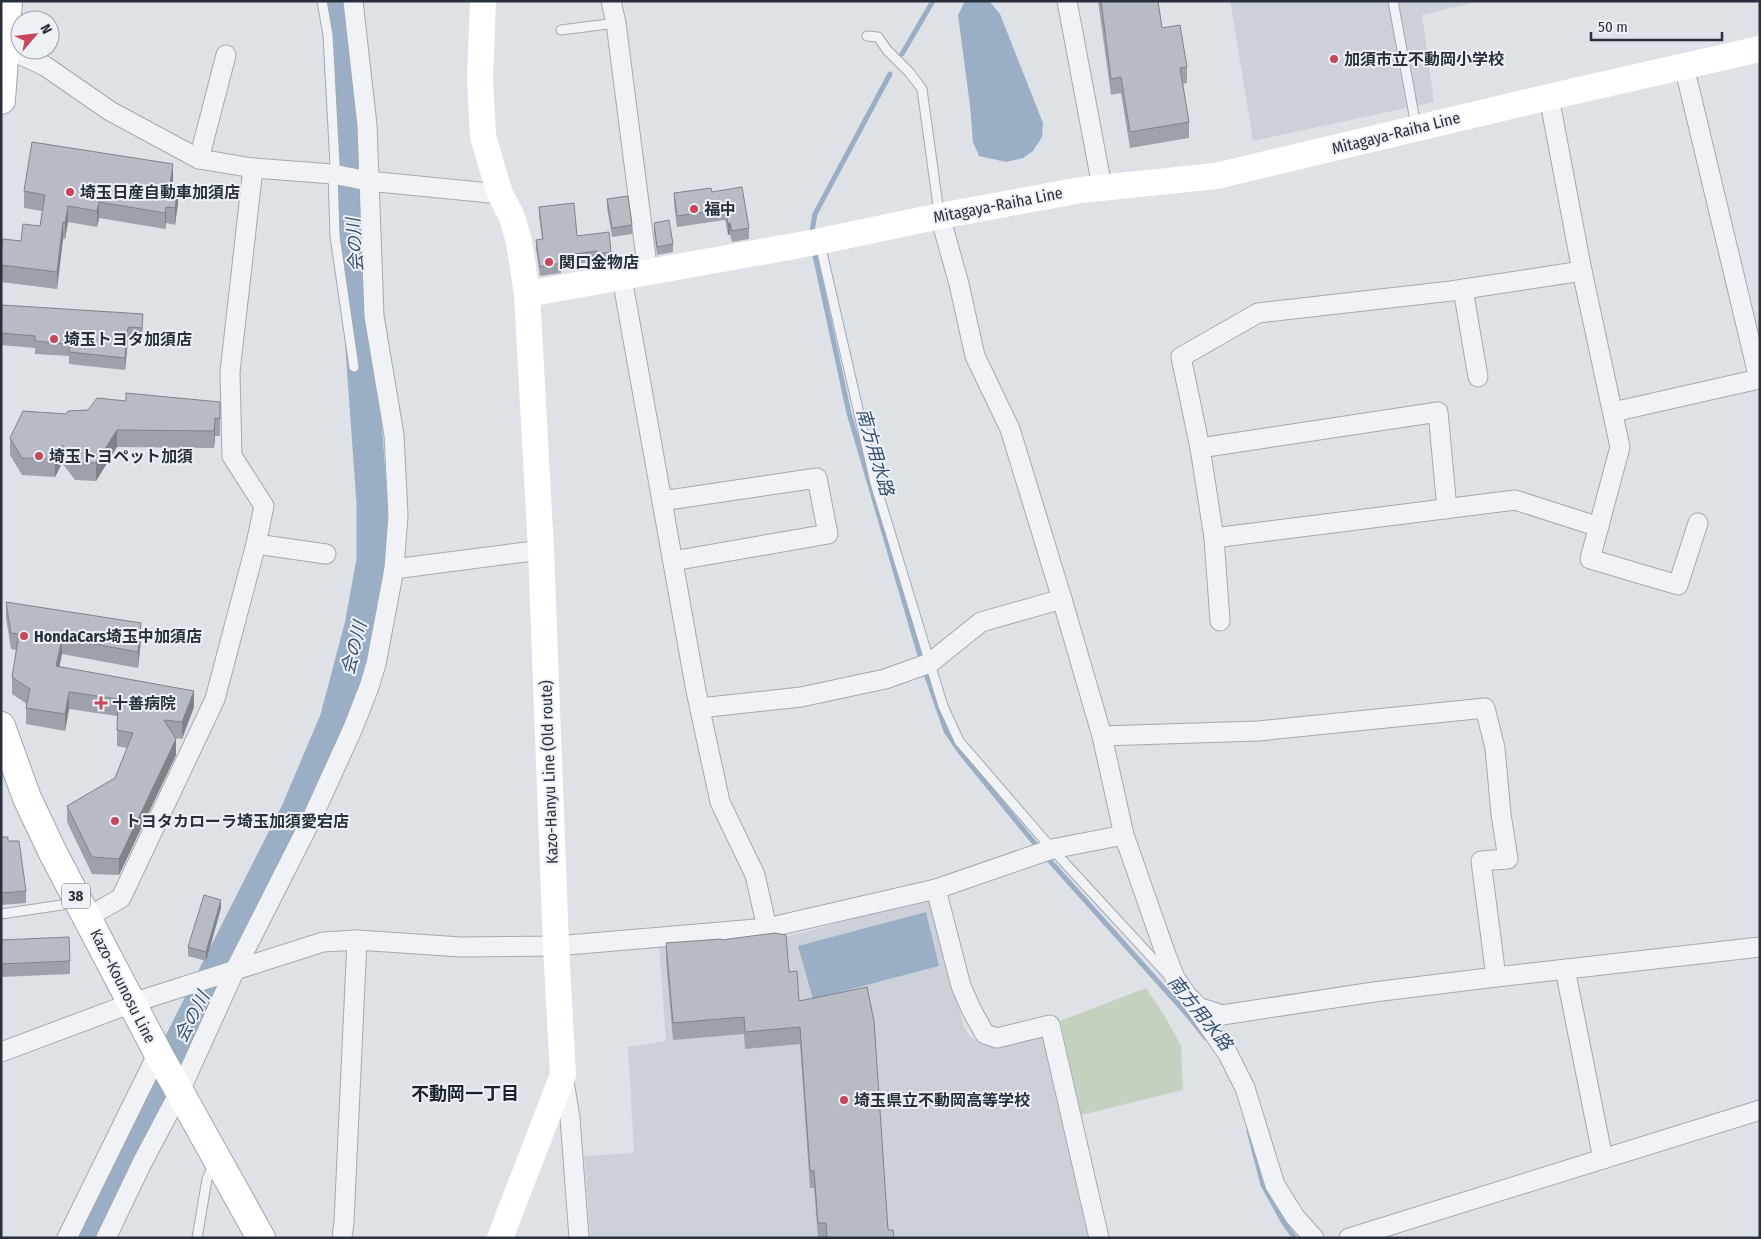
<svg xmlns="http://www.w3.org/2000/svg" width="1761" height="1239" font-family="'Fira Sans Condensed','Noto Sans JP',sans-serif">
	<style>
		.built { fill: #ccd1d9 }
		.green { fill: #c4d1bf }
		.water { fill: #9aafc6 }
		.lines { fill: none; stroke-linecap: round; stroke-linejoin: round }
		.stream { stroke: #9aafc6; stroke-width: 5 }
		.river { stroke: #9aafc6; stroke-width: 31 }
		.lane-casing { stroke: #a4a9b1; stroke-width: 11 }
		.street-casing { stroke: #a4a9b1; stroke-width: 21 }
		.primary-casing { stroke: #9ea6b3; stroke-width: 30 }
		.lane { stroke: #f1f2f6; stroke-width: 9 }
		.street { stroke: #f1f2f6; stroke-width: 19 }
		.secondary { stroke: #fff; stroke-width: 26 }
		.primary { stroke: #fff; stroke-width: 28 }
		.wall { fill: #9da1a9 }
		.shaded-wall { fill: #7f8389 }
		.building { fill: #b6bbc4; stroke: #7f8389 }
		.poi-dot { fill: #c9465a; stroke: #edf1f5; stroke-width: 2 }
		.labels { text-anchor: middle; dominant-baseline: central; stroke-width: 4; stroke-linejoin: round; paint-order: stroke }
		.shield { fill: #edf1f5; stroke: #636a75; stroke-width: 1 }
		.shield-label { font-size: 15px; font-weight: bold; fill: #28303e }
		.poi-label { font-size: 16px; font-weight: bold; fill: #28303e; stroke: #edf1f5; text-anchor: start }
		.street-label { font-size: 16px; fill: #28303e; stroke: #edf1f5 }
		.water-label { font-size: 18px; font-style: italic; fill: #334e70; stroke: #edf1f5 }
		.neighbourhood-label { font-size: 18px; font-weight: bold; fill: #1a212e; stroke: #edf1f5 }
	</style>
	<rect width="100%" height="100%" fill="#dee2e7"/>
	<!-- built -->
	<g class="built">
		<path d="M1230,1h250l-58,14 12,87 -181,39z"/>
		<path d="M929,898l35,129 6,9 9,6 15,3 50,-8 44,201h-498l-6,-82 50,-3 -6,-106 38,-6 -7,-95 131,-10z"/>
	</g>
	<!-- green -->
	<path class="green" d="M1146,988l18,27 17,31 2,44 -102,25 -21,-94z"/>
	<!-- water -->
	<g class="water">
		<path d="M965,1h24l11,13 43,109 -1,14 -9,14 -10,7 -17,4 -27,-6 -6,-14 -3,-36 -12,-91z"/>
		<path d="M926,912l13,54 -126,33 -15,-53z"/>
	</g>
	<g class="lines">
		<!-- stream -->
		<g class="stream">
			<path d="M902,54l31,-53"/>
			<path d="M812,231l3,-17 75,-140"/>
			<path d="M814,251l35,162 72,246"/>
			<path d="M925,671l21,60 15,22 75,92"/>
			<path d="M1049,860l137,153 20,25"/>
			<path d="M1249,1131l14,54 21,38 11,15"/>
		</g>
		<!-- river -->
		<path class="river" d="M86,1238l75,-159 135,-267 39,-92 25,-94 12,-66v-57l-21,-293v-28l-3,-9 -8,-103 2,-7 -8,-62"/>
		<defs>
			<g id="lane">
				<path d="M322,1l6,34 7,130 -2,9 2,62 19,131"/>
				<path d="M1393,1l23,125"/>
				<path d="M561,30l55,-7"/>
				<path d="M867,36l11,1 9,13 22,22 13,17 17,124"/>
				<path d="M820,244l55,239 68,223 16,35 93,108 117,127"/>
				<path d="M1,914l74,-11"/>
				<path d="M197,1238l10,-59 7,-15"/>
			</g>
			<g id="street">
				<path d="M611,1l5,22 32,250"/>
				<path d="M1067,1l35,186"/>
				<path d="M1,46l44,20 65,45 89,48 54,9 80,6 35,7 132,13"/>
				<path d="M1549,97l33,174 38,176 -30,112 88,26 20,-62"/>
				<path d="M199,159l27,-104"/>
				<path d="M253,168l-23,204 2,84 32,50 -8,38 70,10"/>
				<path d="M940,216l19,68 16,72 35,73 52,170 40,137 22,99 42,120 9,23 53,76 17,34 30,97 20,32 19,21"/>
				<path d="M622,278l74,413 24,111 35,73 12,53"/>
				<path d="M1463,289l15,88"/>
				<path d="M1613,412l146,-33 -75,-313"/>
				<path d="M1200,448l238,-36 9,97"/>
				<path d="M662,501l155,-23 11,56 -155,27"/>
				<path d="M1214,538l301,-38 84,27"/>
				<path d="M394,569l147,-19"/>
				<path d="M1220,621l-6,-83 -14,-90 -19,-91 77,-44 193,-22 131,-20"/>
				<path d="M700,708l101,-11 84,-18 45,-16 51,-41 81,-23"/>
				<path d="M1102,736l156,-5 227,-23 10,40 6,66 7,45 -27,2 15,116"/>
				<path d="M936,889l25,97 11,25 13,23 12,4 53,-13 49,213"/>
				<path d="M88,917l33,-19 94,-199 41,-155"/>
				<path d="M1565,969l38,190"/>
				<path d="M1192,1000l6,7 24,8 152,-23 122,-15 264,-30"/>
				<path d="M1,1052l131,-49 191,-61 34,-2 104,7 95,-1 211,-18 169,-39 116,-40 72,-14"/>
				<path d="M563,1075l7,43 9,120"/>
				<path d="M67,1238l91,-185"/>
				<path d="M106,1238l36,-75 38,-72 54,-119 79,-156 40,-88 16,-41 7,-23 18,-95 4,-54 -4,-80 -20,-119 -7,-191 -14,-124"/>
				<path d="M342,1238l2,-16 13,-282"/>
				<path d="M1349,1238l411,-128"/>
			</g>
			<g id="primary">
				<path d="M1,100l7,-99"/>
				<path d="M1,726l26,72 26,55 105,200 103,185"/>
			</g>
		</defs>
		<!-- lane casing -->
		<use href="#lane" class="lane-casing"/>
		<!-- street casing -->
		<use href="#street" class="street-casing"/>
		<!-- primary casing -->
		<use href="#primary" class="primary-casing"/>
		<!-- lane -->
		<use href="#lane" class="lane"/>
		<!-- street -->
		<use href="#street" class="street"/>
		<!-- secondary -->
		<g class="secondary">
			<path d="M483,1l-3,78 3,57 17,58 12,23 7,24 8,53 14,256 15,396 7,129 -63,163"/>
			<path d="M527,294l289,-52 124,-26 141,-26 135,-14 333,-79 211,-48"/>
		</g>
		<!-- primary -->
		<use href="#primary" class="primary"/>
	</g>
	<!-- wall -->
	<g class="wall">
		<path d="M1098,1h60l4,27 25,39v16l-4,1 6,38v16l-59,10 -9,-55 -10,2z"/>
		<path d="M173,181v5l5,17 -3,22 -9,-2 -1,6 -66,-11 -2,9 -29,-5 -3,17h-2l-6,50 -56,-7v-31l20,-10 19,-15 2,-15 -18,-3v-17z"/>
		<path d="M712,192l37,36v11l-17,3 -2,-8 -2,1 -3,-15 -48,7 -3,-23v-11z"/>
		<path d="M607,199l25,26v9l-20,3 -5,-30z"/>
		<path d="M539,207l38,29 34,16v10l-14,1v-2l-36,5v7l-21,3 -4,-27v-9l6,-1 -3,-23z"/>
		<path d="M654,223l19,21v8l-16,3 -3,-23z"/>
		<path d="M1,312l142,15 -1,13h-14l-3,30 -56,-6v-8l-34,-2v-6l-34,-3z"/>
		<path d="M126,401l94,1v34h-5l-1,12 -97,-1 -21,34 -21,-1 -13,-17 -7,14 -33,-2 -12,-20v-17l56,-24 22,-4z"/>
		<path d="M6,602l135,37 -3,29 -76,-14 -3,13 135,40 -12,32 -7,-1 1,17 -57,120 -27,-1 -25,-52v-16l48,-28 12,-30 -10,-2v-30l-48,-7 -4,22 -39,-7v-16l1,-4 -15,-10v-17l4,-27 -5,-1 -5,-31z"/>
		<path d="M1,837l7,4 18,50v12l-25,2z"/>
		<path d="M221,908l-15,53 -18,-5v-9z"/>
		<path d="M1,940l69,21v13l-69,3z"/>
		<path d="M721,940l68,32 10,29 89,229 6,8h-76l-4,-50h-4l-10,-144 -55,5 -1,-15 -71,6 -7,-80v-17z"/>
	</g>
	<!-- shaded-wall -->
	<g class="shaded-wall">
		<path d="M173,164v17l-3,21v-17z"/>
		<path d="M178,187v16l-3,22v-17z"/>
		<path d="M99,202v16l-2,9v-16z"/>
		<path d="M68,206v16l-3,17v-16z"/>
		<path d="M166,207v16l-1,6v-16z"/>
		<path d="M63,222v17l-6,50v-17z"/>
		<path d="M730,223v11l-2,1v-11z"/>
		<path d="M128,327v13l-3,30v-12z"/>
		<path d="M215,418v18l-1,12v-17z"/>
		<path d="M117,430v17l-21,34v-18z"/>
		<path d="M62,445v18l-7,14v-18z"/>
		<path d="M141,623v16l-3,29v-16z"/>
		<path d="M62,638v16l-6,28v-16z"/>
		<path d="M194,691v16l-12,32v-17z"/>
		<path d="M69,692v17l-4,22v-17z"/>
		<path d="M176,739v16l-57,120v-16z"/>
		<path d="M221,900v8l-15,53v-9z"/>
	</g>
	<!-- building -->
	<g class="building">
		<path d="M1101,1h57l4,27 18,-3 7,42 -7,1 9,54 -59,10 -9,-55 -10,2z"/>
		<path d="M32,142l141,22 -3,21 8,2 -3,21 -9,-1 -1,6 -66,-11 -2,9 -29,-5 -3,17 -2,-1 -6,50 -56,-7v-14l2,-12 18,2 2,-17 17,2 5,-31 -21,-4z"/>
		<path d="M742,187l7,41 -17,3 -2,-8 -2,1 -3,-15 -48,7 -3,-23 37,-5 1,4z"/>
		<path d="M628,196l4,29 -20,3 -5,-29z"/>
		<path d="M574,203l3,33 32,-4 2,20 -14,2v-3l-37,5 1,7 -21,4 -4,-27 7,-1 -4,-32z"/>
		<path d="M669,220l4,24 -16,3 -3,-24z"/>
		<path d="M2,305l141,9 -1,14 -14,-1 -3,31 -56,-6 1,-8 -35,-3v-5l-34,-3z"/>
		<path d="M126,393l94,9v17l-5,-1 -1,13 -97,-1 -21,33 -21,-1 -13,-17 -7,14 -33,-1 -12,-20 13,-27 43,3 2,-3 20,-1 9,-12 29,3z"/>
		<path d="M6,602l135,21 -3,29 -76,-14 -6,28 138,25 -12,31 -18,-2 12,19 -57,120 -27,-2 -25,-51 48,-28 18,-45 -16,-3 1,-31 -49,-7 -4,22 -39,-6 4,-19 -18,-12 7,-43 -8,-1z"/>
		<path d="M1,837h7v4h11l7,50 -25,2z"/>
		<path d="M204,895l17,5 -15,52 -18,-5z"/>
		<path d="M775,933l11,2 3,37 8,-1 2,30 68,-14 7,34 14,209h5l1,8h-67l-1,-15h-8l-4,-52h-4l-10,-144 -55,5 -1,-15 -71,6 -7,-80 55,-4v1z"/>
		<path d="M69,937l1,24 -69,3v-24z"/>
	</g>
	<!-- markers -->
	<g class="poi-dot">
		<circle cx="1334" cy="59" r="5"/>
		<circle cx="70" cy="192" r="5"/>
		<circle cx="694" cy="209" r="5"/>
		<circle cx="549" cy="262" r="5"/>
		<circle cx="54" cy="339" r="5"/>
		<circle cx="39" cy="456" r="5"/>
		<circle cx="24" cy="636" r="5"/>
		<path d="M98.5 695.5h5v5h5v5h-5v5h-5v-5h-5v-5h5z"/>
		<circle cx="115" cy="821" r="5"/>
		<circle cx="844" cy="1100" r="5"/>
	</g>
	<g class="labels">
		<!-- shield labels -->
		<rect class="shield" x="62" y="883.5" width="28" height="25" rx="4"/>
		<g class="shield-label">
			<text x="76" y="896">38</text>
		</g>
		<!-- poi labels -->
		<g class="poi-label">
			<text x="1344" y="59">加須市立不動岡小学校</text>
			<text x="80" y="192">埼玉日産自動車加須店</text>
			<text x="704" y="209">福中</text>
			<text x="559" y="262">関口金物店</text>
			<text x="64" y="339">埼玉トヨタ加須店</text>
			<text x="49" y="456">埼玉トヨペット加須</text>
			<text x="34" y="636">HondaCars埼玉中加須店</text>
			<text x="112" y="703">十善病院</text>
			<text x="125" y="821">トヨタカローラ埼玉加須愛宕店</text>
			<text x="854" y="1100">埼玉県立不動岡高等学校</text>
		</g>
		<!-- street labels -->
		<g class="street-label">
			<text transform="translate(1396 133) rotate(-14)">Mitagaya-Raiha Line</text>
			<text transform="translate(998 205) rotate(-11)">Mitagaya-Raiha Line</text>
			<text transform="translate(549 772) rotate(-92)">Kazo-Hanyu Line (Old route)</text>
			<text transform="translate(123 986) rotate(63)">Kazo-Kounosu Line</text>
		</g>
		<!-- water labels -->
		<g class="water-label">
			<text transform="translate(355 245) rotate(-94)">会の川</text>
			<text transform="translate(875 452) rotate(74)">南方用水路</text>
			<text transform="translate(354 648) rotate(-76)">会の川</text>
			<text transform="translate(1200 1013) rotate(51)">南方用水路</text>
			<text transform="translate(192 1017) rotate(-63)">会の川</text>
		</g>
		<!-- neighbourhood labels -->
		<g class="neighbourhood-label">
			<text x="465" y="1094">不動岡一丁目</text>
		</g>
	</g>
	<!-- border -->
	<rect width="1761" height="1239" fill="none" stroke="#28303e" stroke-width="5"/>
	<!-- north arrow -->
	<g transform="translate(35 35) rotate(62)"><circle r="24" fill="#edf1f5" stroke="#9ea4ac"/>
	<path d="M0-4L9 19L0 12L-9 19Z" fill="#c9465a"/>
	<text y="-8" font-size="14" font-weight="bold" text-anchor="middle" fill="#28303e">N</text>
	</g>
	<!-- scale -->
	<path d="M1591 32v8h131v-8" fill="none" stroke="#28303e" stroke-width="2.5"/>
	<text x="1598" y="32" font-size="15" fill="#28303e" stroke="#edf1f5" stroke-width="4" paint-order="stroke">50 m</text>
</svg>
